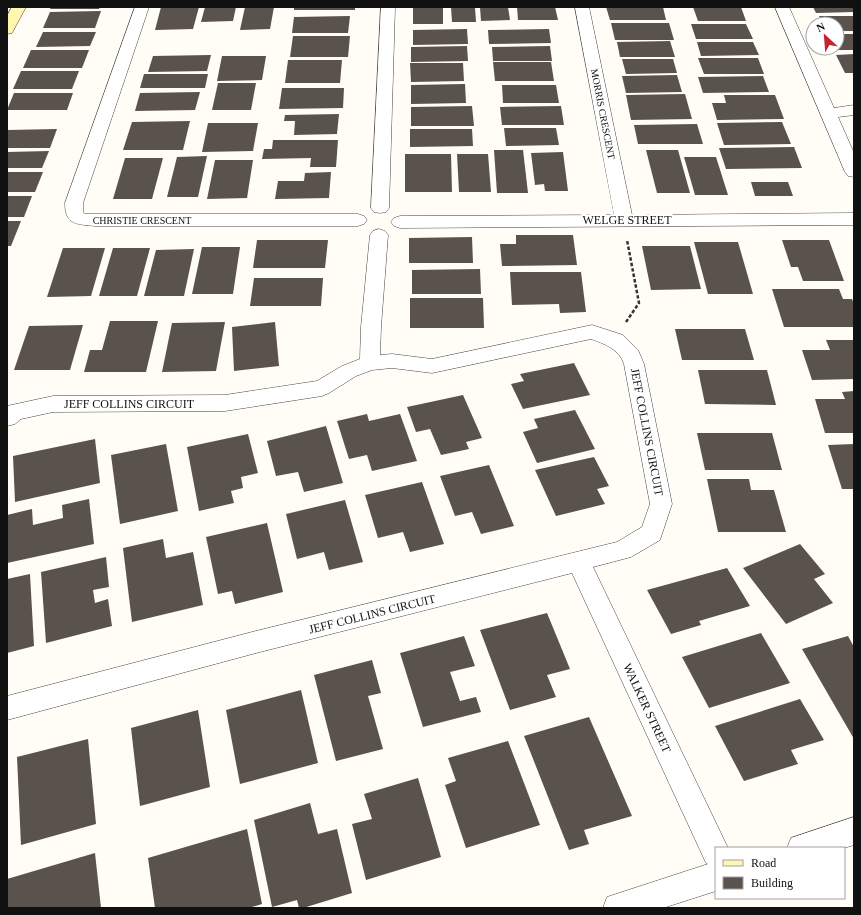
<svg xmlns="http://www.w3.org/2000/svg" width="861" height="915" font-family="Georgia,serif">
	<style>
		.building { fill: #5a524d }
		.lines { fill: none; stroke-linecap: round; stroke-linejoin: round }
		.street-casing { stroke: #444; stroke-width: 1 }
		.secondary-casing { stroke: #333; stroke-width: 1 }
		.path { stroke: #333; stroke-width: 2.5; stroke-dasharray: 3.5 2; stroke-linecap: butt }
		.street { fill: #fff; fill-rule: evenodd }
		.secondary { fill: #fff6b0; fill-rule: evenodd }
		.labels { text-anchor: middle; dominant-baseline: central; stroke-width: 4; stroke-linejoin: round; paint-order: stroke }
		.far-street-label { font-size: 10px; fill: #111; stroke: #fff }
		.street-label { font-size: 12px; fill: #111; stroke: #fff }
	</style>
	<rect width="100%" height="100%" fill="#fffdf5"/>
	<!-- building -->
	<g class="building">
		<path d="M51,7h49l-1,2h-49z"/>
		<path d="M161,7h38l-6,22 -38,1z"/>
		<path d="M205,7h31l-3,14 -32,1z"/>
		<path d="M245,7h29l-4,22 -30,1z"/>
		<rect x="294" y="7" width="61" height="3"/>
		<rect x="413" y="7" width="30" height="17"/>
		<path d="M451,7h24l1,15h-24z"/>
		<path d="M480,7h28l2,13 -29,1z"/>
		<path d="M517,7h38l3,13h-40z"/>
		<path d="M606,7h57l3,13h-56z"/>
		<path d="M693,7h48l5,14h-48z"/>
		<path d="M813,7h41v5l-38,1z"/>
		<path d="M101,11l-6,17h-52l7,-16z"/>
		<path d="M350,16l-2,17h-56l2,-16z"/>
		<path d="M819,16h35v15h-17v-7h-14z"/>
		<path d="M611,23h58l5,17h-59z"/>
		<path d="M691,24h55l7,15h-57z"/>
		<path d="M467,29l1,15 -55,1v-15z"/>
		<path d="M549,29l2,14 -62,1 -1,-14z"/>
		<path d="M43,32h53l-6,14 -54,1z"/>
		<path d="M837,34h17v16h-20l-1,-2h4z"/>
		<path d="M293,36h57l-2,21h-58z"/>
		<path d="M670,41l5,16h-55l-3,-15z"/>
		<path d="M697,42h56l6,13 -58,1z"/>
		<path d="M467,46l1,15 -57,1v-15z"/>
		<path d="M550,46l2,15h-59l-1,-14z"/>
		<path d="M31,50h58l-7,18h-59z"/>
		<path d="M854,54v19h-9l-9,-18z"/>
		<path d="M211,55l-4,16 -59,1 5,-16z"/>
		<path d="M222,56h44l-4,24 -45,1z"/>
		<path d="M698,58h60l6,16h-60z"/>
		<path d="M622,59h51l4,14 -51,1z"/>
		<path d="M288,60h54l-2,23h-55z"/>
		<path d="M493,62h58l3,19h-59z"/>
		<path d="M410,63h53l1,18 -53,1z"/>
		<path d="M21,71h58l-7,18h-59z"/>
		<path d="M144,74h64l-3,14h-65z"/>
		<path d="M677,75l5,17 -56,1 -4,-17z"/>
		<path d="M763,76l6,16 -66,1 -5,-16z"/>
		<path d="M218,83h38l-5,27h-39z"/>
		<path d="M465,84l1,19 -55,1v-19z"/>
		<path d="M502,85h54l3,18h-56z"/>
		<path d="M282,88h62l-1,20 -64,1z"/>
		<path d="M200,92l-5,18 -60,1 5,-18z"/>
		<path d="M14,93h59l-6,17h-60z"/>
		<path d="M685,94l7,25 -61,1 -5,-25z"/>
		<path d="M724,95h51l9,24 -67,1 -5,-17h14z"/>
		<path d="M472,106l2,20h-63v-19z"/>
		<path d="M561,106l3,19h-62l-2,-18z"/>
		<path d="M339,114l-2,20 -43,1 1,-14h-11l1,-6z"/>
		<path d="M190,121l-7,29h-60l9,-28z"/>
		<path d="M782,122l9,22 -67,1 -7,-22z"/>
		<path d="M208,123h50l-5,28 -51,1z"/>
		<path d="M697,124l6,20h-65l-4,-19z"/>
		<path d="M504,128h52l3,17 -53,1z"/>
		<path d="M57,129l-7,19h-43v-18z"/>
		<path d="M410,129h62l1,17 -63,1z"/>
		<path d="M273,140h65l-2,27h-26l1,-9 -49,1 2,-10h8z"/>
		<path d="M794,147l8,21 -76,1 -7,-21z"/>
		<path d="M494,150h29l5,43h-31z"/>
		<path d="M646,150h32l12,43h-33z"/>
		<path d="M49,151l-7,17h-35v-16z"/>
		<path d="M563,152l5,39h-23l-1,-7 -9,1 -4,-32z"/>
		<path d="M405,154h46l1,38h-47z"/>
		<path d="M457,154h31l3,38h-32z"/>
		<path d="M207,156l-9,41h-31l10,-40z"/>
		<path d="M684,157h32l12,38h-33z"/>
		<path d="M125,158h38l-11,41h-39z"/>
		<path d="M215,160h38l-6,38 -40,1z"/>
		<path d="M7,172h36l-8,20h-28z"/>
		<path d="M331,172l-2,26 -54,1 3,-18h26l1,-8z"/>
		<path d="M751,182h37l5,14h-38z"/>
		<path d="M7,196h25l-8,21h-17z"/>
		<path d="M7,221h14l-10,25h-4z"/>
		<path d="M516,235h57l4,30 -75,1 -2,-22h16z"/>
		<path d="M472,237l1,26h-64v-25z"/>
		<path d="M257,240h71l-3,28h-72z"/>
		<path d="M782,240h47l15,41h-41l-5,-14h-7z"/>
		<path d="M694,242h44l15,52h-45z"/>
		<path d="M642,246h48l11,43 -50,1z"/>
		<path d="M202,247h38l-7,47h-41z"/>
		<path d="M63,248h42l-14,48 -44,1z"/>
		<path d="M113,248h37l-13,48h-38z"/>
		<path d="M194,249l-10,47h-40l12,-46z"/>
		<path d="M480,269l1,25h-69v-24z"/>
		<path d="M510,272h71l5,40 -26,1 -1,-9 -47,1z"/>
		<path d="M254,278h69l-2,28h-71z"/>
		<path d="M772,289h67l4,10h9l2,5v23h-70z"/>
		<path d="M410,298h73l1,30h-74z"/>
		<path d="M110,321h48l-12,51h-62l6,-22h12z"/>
		<path d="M225,322l-9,49 -54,1 10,-49z"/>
		<path d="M275,322l4,44 -45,5 -2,-44z"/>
		<path d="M83,325l-13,45h-56l15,-44z"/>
		<path d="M675,329h70l9,31h-72z"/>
		<path d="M826,340h28v39l-42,1 -10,-30h28z"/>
		<path d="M574,363l16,32 -67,14 -12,-25 13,-3 -4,-7z"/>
		<path d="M698,370h69l9,35 -71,-1z"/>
		<path d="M854,391v42h-29l-10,-34h30l-3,-7z"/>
		<path d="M463,395l19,43 -16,4 3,7 -28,6 -11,-26 -14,3 -9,-25z"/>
		<path d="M575,410l20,39 -58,14 -14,-31 15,-4 -4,-9z"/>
		<path d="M367,414l2,7 31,-7 17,47 -45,10 -5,-16 -18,4 -12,-38z"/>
		<path d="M326,426l17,57 -39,9 -6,-20 -22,4 -9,-35z"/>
		<path d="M697,433h75l10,37h-77z"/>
		<path d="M248,434l10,39 -17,4 2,11 -12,3 3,12 -35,8 -12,-64z"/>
		<path d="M95,439l5,44 -85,19 -2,-46z"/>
		<path d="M166,444l12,67 -58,13 -9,-69z"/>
		<path d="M854,444v45h-12l-14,-44z"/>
		<path d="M594,457l15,29 -12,3 8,15 -49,12 -21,-46z"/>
		<path d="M489,465l25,61 -33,8 -9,-22 -17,4 -15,-40z"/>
		<path d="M707,479h42l2,11h23l12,42h-68z"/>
		<path d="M422,482l22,62 -34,8 -7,-20 -25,6 -13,-43z"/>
		<path d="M89,499l5,45 -87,19v-48l25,-6 1,16 30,-7 -1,-13z"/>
		<path d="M345,500l18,62 -34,8 -5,-18 -27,7 -11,-45z"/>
		<path d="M267,523l16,69 -48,12 -3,-13 -14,3 -12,-57z"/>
		<path d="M163,539l3,19 27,-6 10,53 -71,17 -9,-74z"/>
		<path d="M800,544l25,30 -11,5 19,24 -47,21 -43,-56z"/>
		<path d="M106,557l3,30 -16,3 2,13 13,-4 4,27 -66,17 -5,-71z"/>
		<path d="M727,568l23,38 -51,15 2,4 -30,9 -24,-44z"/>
		<path d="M30,574l4,72 -27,7v-74z"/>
		<path d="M547,613l23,56 -23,6 9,22 -46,13 -30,-80z"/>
		<path d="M761,633l29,50 -81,25 -27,-51z"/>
		<path d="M464,636l11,30 -25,6 10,29 16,-4 5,15 -58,15 -23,-74z"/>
		<path d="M848,636l6,11v92l-52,-90z"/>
		<path d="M372,660l9,33 -13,3 15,53 -47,12 -22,-86z"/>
		<path d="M301,690l17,73 -78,21 -14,-74z"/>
		<path d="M800,699l24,41 -33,10 7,14 -54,17 -29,-55z"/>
		<path d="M198,710l12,77 -70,19 -9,-78z"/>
		<path d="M589,717l43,99 -48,14 5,14 -20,6 -45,-114z"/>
		<path d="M88,739l8,85 -75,21 -4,-88z"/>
		<path d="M508,741l32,84 -74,23 -21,-63 11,-4 -8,-23z"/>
		<path d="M418,778l23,79 -75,23 -14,-56 20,-5 -8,-25z"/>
		<path d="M310,803l8,31 19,-5 15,64 -49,15h-4l-2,-8 -25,7 -18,-87z"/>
		<path d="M247,829l15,75 -13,4h-94l-7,-50z"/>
		<path d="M95,853l6,55h-94v-29z"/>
	</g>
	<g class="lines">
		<defs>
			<g id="street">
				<path d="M135,7h14l-66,196v9l2,2h273l6,2 3,4 -3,4 -6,2h-263c-19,-2 -30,-1 -30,-23z"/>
				<path d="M381,7h14l-6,201 -3,4 -6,1 -6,-1 -3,-4z"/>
				<path d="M575,7h14l43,208 222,-2v12l-454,3 -6,-2 -3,-4 3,-4 6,-2 214,-1z"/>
				<path d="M775,7h14l45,101 20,-3v10l-16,2 16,36v24l-6,-1 -3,-4z"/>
				<path d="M379,229l6,2 3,4 -7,92 -1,28 12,-1 40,5 160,-34 31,10 15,15 6,14 28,140 -12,36 -29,17 -38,10 135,281h-12v43l-53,17h-60l4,-11 101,-33 -2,-1 -134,-290 -316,80 -249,67v-24l249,-65 361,-89 25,-15 8,-23 -26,-140c-5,-15 -19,-20 -33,-25l-159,34 -40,-5 -20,2 -16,6 -27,17 -7,3 -97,15 -172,1 -32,7 -6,5 -8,2v-20l46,-10 172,-1 92,-14 25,-15 18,-7 1,-32 9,-92 3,-4z"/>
				<path d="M854,817v28l-10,3h-57l4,-10z"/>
			</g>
			<path id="secondary" d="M12,7h14l-14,26 -5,1v-18z"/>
		</defs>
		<!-- street casing -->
		<use href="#street" class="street-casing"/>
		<!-- secondary casing -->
		<use href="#secondary" class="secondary-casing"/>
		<!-- path -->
		<path class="path" d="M626,322l13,-19 -12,-63"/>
		<!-- street -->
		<use href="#street" class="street"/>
		<!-- secondary -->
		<use href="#secondary" class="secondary"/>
	</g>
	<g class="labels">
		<!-- far-street labels -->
		<g class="far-street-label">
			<text transform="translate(603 114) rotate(79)">MORRIS CRESCENT</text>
			<text x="142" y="220">CHRISTIE CRESCENT</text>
		</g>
		<!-- street labels -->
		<g class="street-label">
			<text x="627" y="220">WELGE STREET</text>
			<text x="129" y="404">JEFF COLLINS CIRCUIT</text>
			<text transform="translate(647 432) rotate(79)">JEFF COLLINS CIRCUIT</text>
			<text transform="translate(372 614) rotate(-14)">JEFF COLLINS CIRCUIT</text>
			<text transform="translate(647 708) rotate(65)">WALKER STREET</text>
		</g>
	</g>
	<!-- border -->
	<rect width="861" height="915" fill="none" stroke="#111111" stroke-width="16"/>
	<!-- legend -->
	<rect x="715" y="847" width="130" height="52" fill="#ffffff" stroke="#a0a0a0"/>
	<rect x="723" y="860" width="20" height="6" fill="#fff6b0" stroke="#a0a0a0"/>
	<text x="751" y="867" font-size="12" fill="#111111">Road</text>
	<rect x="723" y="877" width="20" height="12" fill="#5a524d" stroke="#a0a0a0"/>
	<text x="751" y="887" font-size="12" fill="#111111">Building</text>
	<!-- north arrow -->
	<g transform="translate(825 36) rotate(334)"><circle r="19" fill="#ffffff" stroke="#a0a0a0"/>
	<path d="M0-3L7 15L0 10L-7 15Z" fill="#c4262e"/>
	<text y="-6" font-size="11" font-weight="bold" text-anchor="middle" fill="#111111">N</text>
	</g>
</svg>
